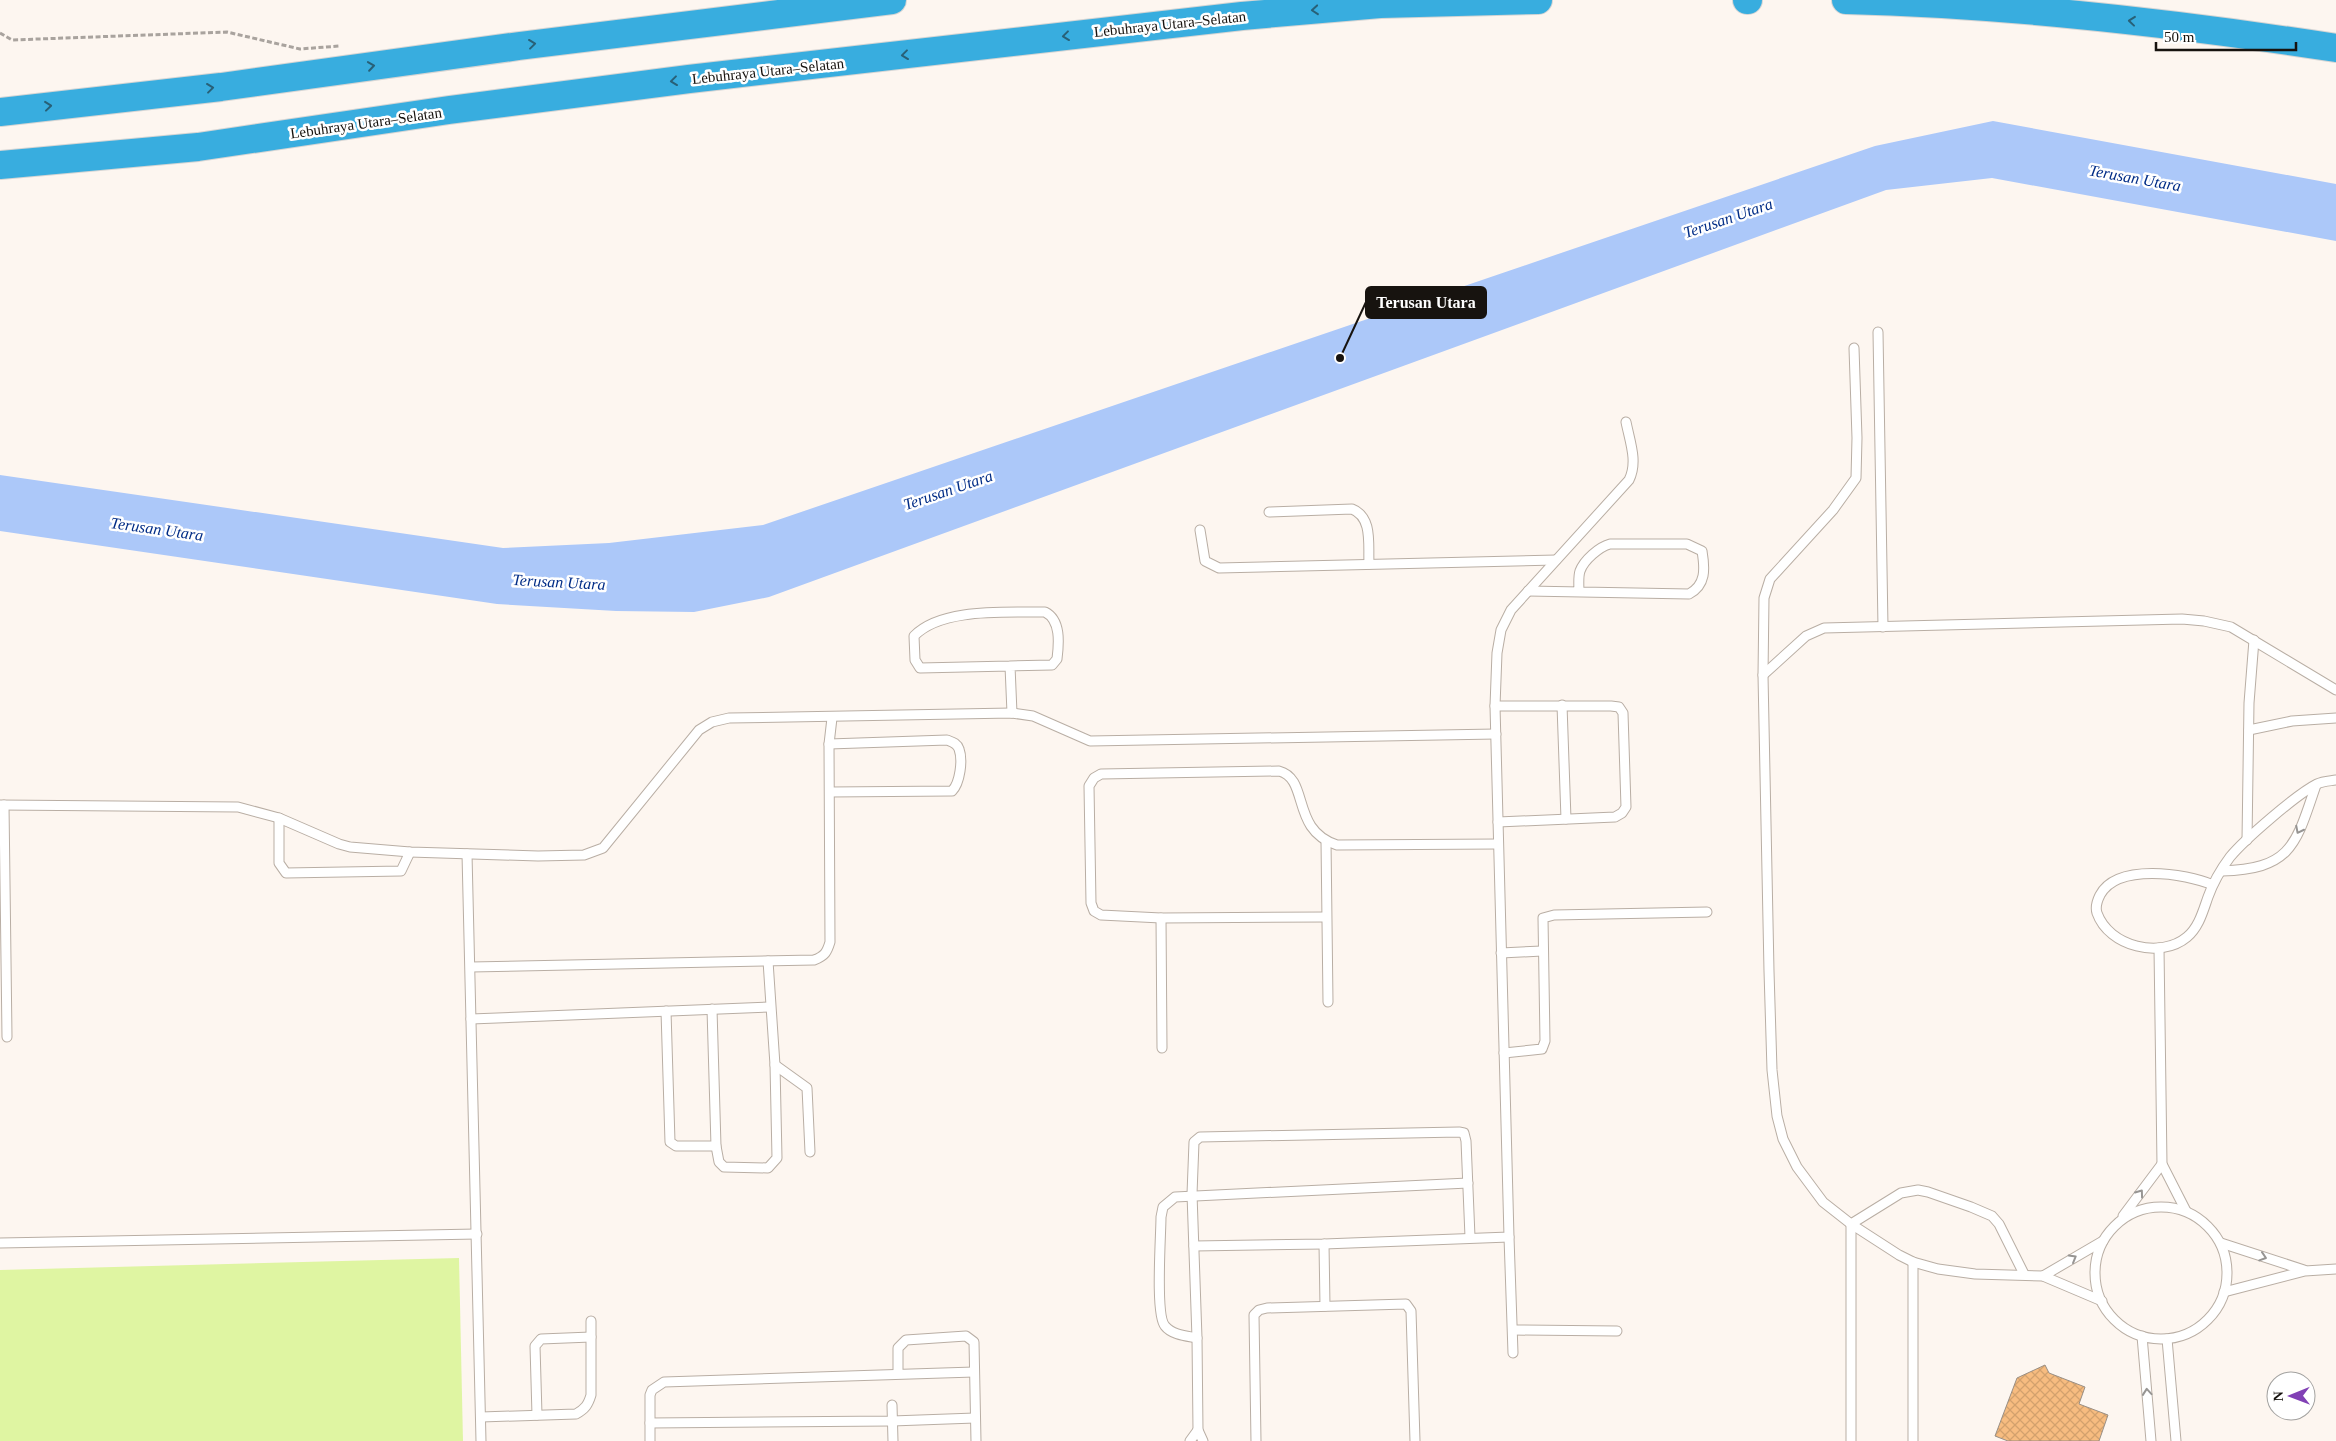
<svg xmlns="http://www.w3.org/2000/svg" width="2336" height="1441" font-family="Georgia,serif">
	<style>
		.garden { fill: #dff5a2 }
		.water { fill: #acc8f9 }
		.building { fill: url(#building-cross-hatch); stroke: #998f85 }
		.lines { fill: none; stroke-linecap: round; stroke-linejoin: round }
		.lane-casing { stroke: #b9aea4; stroke-width: 11 }
		.highway-casing { stroke: #d5d5d4; stroke-width: 30 }
		.path { stroke: #a9a39e; stroke-width: 3; stroke-dasharray: 5 2.5; stroke-linecap: butt }
		.lane { stroke: #fff; stroke-width: 9 }
		.highway { stroke: #38addf; stroke-width: 28 }
		.oneway { stroke: #286077 }
		.oneway2 { stroke: #979593 }
		.labels { text-anchor: middle; dominant-baseline: central; stroke-width: 5; stroke-linejoin: round; paint-order: stroke }
		.street-label { font-size: 15px; fill: #17130f; stroke: #fff }
		.water-label { font-size: 16px; font-style: italic; fill: #002c86; stroke: #fff }
		.leader { fill: none; stroke: #17130f; stroke-width: 2 }
		.callout-dot { fill: #17130f; stroke: #fff; stroke-width: 2 }
		.callout { fill: #17130f; stroke: #17130f; stroke-width: 2 }
		.callout-label { font-size: 16px; text-anchor: middle; font-weight: bold; fill: #fff }
	</style>
	<defs>
		<pattern id="building-cross-hatch" width="8" height="8" patternUnits="userSpaceOnUse" patternTransform="scale(1.25)"><rect width="8" height="8" fill="#f7bc80"/><path d="M0 0l8 8M0 8l8-8" fill="none" stroke="#d3a16d"/></pattern>
	</defs>
	<rect width="100%" height="100%" fill="#fdf6f0"/>
	<!-- garden -->
	<path class="garden" d="M459,1258l4,183h-463v-171z"/>
	<!-- water -->
	<path class="water" d="M1993,121l343,63v57l-344,-63 -106,12 -1117,407 -75,15 -78,-1 -119,-7 -497,-73v-56l503,73 106,-5 154,-18 1112,-379z"/>
	<!-- building -->
	<path class="building" d="M2045,1365l4,8 36,14 -6,17 29,11 -9,26h-91l-13,-5 22,-58z"/>
	<g class="lines">
		<defs>
			<g id="lane">
				<path d="M1878,332l5,295"/>
				<path d="M1854,348l3,90 -1,40 -23,32 -63,69 -6,19 -1,77 6,296 3,99 5,46 6,23 14,28 26,35 28,22 48,31 14,7 25,7 37,5 68,2 59,25"/>
				<path d="M1269,512l83,-3c21,8 16,36 17,55"/>
				<path d="M1200,530l5,31 14,7 337,-8"/>
				<path d="M1528,591l161,3c17,-9 16,-25 13,-43l-15,-7h-77c-11,3 -26,16 -30,27 -2,6 -1,15 -1,21"/>
				<path d="M1010,666l42,-1 5,-6c2,-16 4,-39 -12,-47 -37,1 -103,-5 -131,24l1,24 5,8 90,-2 2,47"/>
				<path d="M1763,675l43,-39 18,-8 358,-9 22,2 27,6 105,63"/>
				<path d="M1562,705l4,114"/>
				<path d="M1495,706h116l8,1 4,6 3,94 -4,6 -7,4 -117,5"/>
				<path d="M2249,730l43,-9 44,-3"/>
				<path d="M829,744l118,-4c5,2 10,3 12,9 4,11 1,34 -7,42l-122,1"/>
				<path d="M0,805l238,2 41,11 60,26 11,3 60,5 128,4 46,-1 19,-7 96,-118 13,-8 17,-4 283,-5 21,3 57,25 406,-7"/>
				<path d="M4,805l3,232"/>
				<path d="M279,818v45l7,10 115,-2 9,-19"/>
				<path d="M2247,840l2,-137 5,-63"/>
				<path d="M1326,841l2,161"/>
				<path d="M467,854l14,587"/>
				<path d="M2222,871c70,-2 74,-27 94,-86"/>
				<path d="M2213,885c-28,-12 -96,-22 -113,10 -3,6 -5,12 -3,18 12,34 64,46 90,24 12,-10 16,-26 21,-40 5,-14 13,-28 22,-40 15,-18 67,-63 87,-73 6,-3 13,-3 19,-4"/>
				<path d="M1326,917l-165,1 -60,-3 -7,-4 -3,-8 -2,-117 5,-8 7,-4 178,-3c31,8 11,59 58,74l161,-1"/>
				<path d="M1161,918l1,130"/>
				<path d="M2159,948l3,216 24,47"/>
				<path d="M1501,953l41,-2"/>
				<path d="M471,967l343,-7c11,-4 13,-8 16,-18l-1,-198 3,-26"/>
				<path d="M712,1009l4,137 3,16 5,5 44,1 9,-10 -2,-93 -7,-104"/>
				<path d="M666,1011l4,131 6,4h40"/>
				<path d="M471,1019l299,-12"/>
				<path d="M1504,1053l38,-4 3,-8 -2,-123 11,-3 153,-3"/>
				<path d="M775,1065l32,23 3,64"/>
				<circle cx="2161" cy="1273" r="66"/>
				<path d="M2123,1216l39,-52"/>
				<path d="M1509,1237l4,116"/>
				<path d="M0,1243l477,-9"/>
				<path d="M2221,1243l83,27"/>
				<path d="M1324,1244l1,62"/>
				<path d="M1194,1246l130,-2 185,-7 -14,-531 2,-53 4,-23 10,-20 118,-130c9,-18 1,-38 -3,-58"/>
				<path d="M2043,1276l60,-35"/>
				<path d="M2224,1292l81,-21 31,-2"/>
				<path d="M1513,1330l104,1"/>
				<path d="M2142,1336l9,105"/>
				<path d="M1197,1338c-10,-2 -25,-3 -32,-12 -10,-11 -4,-90 -4,-109l2,-10 12,-10 293,-14"/>
				<path d="M2167,1339l9,102"/>
				<path d="M898,1373v-25l8,-8 60,-4 8,6 2,99"/>
				<path d="M892,1405l1,36"/>
				<path d="M537,1415l-2,-69 6,-7 50,-2"/>
				<path d="M481,1417l95,-3c9,-5 12,-9 15,-19v-74"/>
				<path d="M650,1423l242,-2 83,-3"/>
				<path d="M650,1441v-46l2,-5 12,-8 310,-10"/>
				<path d="M1190,1441l8,-11"/>
				<path d="M1203,1441l-5,-11 -1,-92 -5,-144 2,-52 6,-5 259,-5 5,1 2,8 4,96"/>
				<path d="M1256,1441l-2,-126 5,-5 8,-2 139,-4 5,7 4,130"/>
				<path d="M1851,1441v-217l50,-31 17,-3 10,2 43,15 21,9 7,8 25,50"/>
				<path d="M1913,1441v-179"/>
			</g>
			<g id="highway">
				<path d="M1747,0h1"/>
				<path d="M1846,0c165,4 328,23 490,48"/>
				<path d="M0,112l221,-25 298,-41 373,-46"/>
				<path d="M0,165l198,-18 251,-37 240,-31 553,-63 138,-12 158,-4"/>
			</g>
		</defs>
		<!-- lane casing -->
		<use href="#lane" class="lane-casing"/>
		<!-- highway casing -->
		<use href="#highway" class="highway-casing"/>
		<!-- path -->
		<path class="path" d="M0,33l12,7 215,-8 73,17 40,-3"/>
		<!-- lane -->
		<use href="#lane" class="lane"/>
		<!-- highway -->
		<use href="#highway" class="highway"/>
	</g>
	<!-- one-way arrows -->
	<defs><path id="oneway-chevron" d="M-2-3.5L2.5 0L-2 3.5" fill="none" stroke-width="1.6" stroke-linecap="round" stroke-linejoin="round" transform="scale(1.25)"/></defs>
	<g class="oneway">
		<use href="#oneway-chevron" transform="translate(1315 10) rotate(175)"/>
		<use href="#oneway-chevron" transform="translate(2132 21) rotate(-174)"/>
		<use href="#oneway-chevron" transform="translate(1066 36) rotate(173)"/>
		<use href="#oneway-chevron" transform="translate(532 44) rotate(-7)"/>
		<use href="#oneway-chevron" transform="translate(905 55) rotate(173)"/>
		<use href="#oneway-chevron" transform="translate(371 66) rotate(-8)"/>
		<use href="#oneway-chevron" transform="translate(674 81) rotate(173)"/>
		<use href="#oneway-chevron" transform="translate(210 88) rotate(-7)"/>
		<use href="#oneway-chevron" transform="translate(48 106) rotate(-6)"/>
	</g>
	<g class="oneway2">
		<use href="#oneway-chevron" transform="translate(2299 830) rotate(117)"/>
		<use href="#oneway-chevron" transform="translate(2140 1193) rotate(-54)"/>
		<use href="#oneway-chevron" transform="translate(2263 1257) rotate(18)"/>
		<use href="#oneway-chevron" transform="translate(2073 1258) rotate(-30)"/>
		<use href="#oneway-chevron" transform="translate(2147 1392) rotate(-95)"/>
	</g>
	<g class="labels">
		<!-- street labels -->
		<g class="street-label">
			<text transform="translate(1170 24) rotate(-6)">Lebuhraya Utara–Selatan</text>
			<text transform="translate(768 71) rotate(-6)">Lebuhraya Utara–Selatan</text>
			<text transform="translate(366 123) rotate(-8)">Lebuhraya Utara–Selatan</text>
		</g>
		<!-- water labels -->
		<g class="water-label">
			<text transform="translate(2135 178) rotate(10)">Terusan Utara</text>
			<text transform="translate(1728 218) rotate(-19)">Terusan Utara</text>
			<text transform="translate(948 490) rotate(-19)">Terusan Utara</text>
			<text transform="translate(157 529) rotate(8)">Terusan Utara</text>
			<text transform="translate(559 582) rotate(3)">Terusan Utara</text>
		</g>
	</g>
	<!-- callouts -->
	<path class="leader" d="M1340 358L1366 302"/>
	<circle class="callout-dot" cx="1340" cy="358" r="5"/>
	<rect class="callout" x="1366" y="287" width="120" height="31" rx="5"/>
	<g class="callout-label">
		<text x="1426" y="308">Terusan Utara</text>
	</g>
	<!-- north arrow -->
	<g transform="translate(2291 1396) rotate(269)"><circle r="24" fill="#ffffff" stroke="#a2a19f"/>
	<path d="M0-4L9 19L0 12L-9 19Z" fill="#8140b5"/>
	<text y="-8" font-size="14" font-weight="bold" text-anchor="middle" fill="#17130f">N</text>
	</g>
	<!-- scale -->
	<path d="M2156 42v8h140v-8" fill="none" stroke="#17130f" stroke-width="2.5"/>
	<text x="2164" y="42" font-size="15" fill="#17130f" stroke="#ffffff" stroke-width="4" paint-order="stroke">50 m</text>
</svg>
